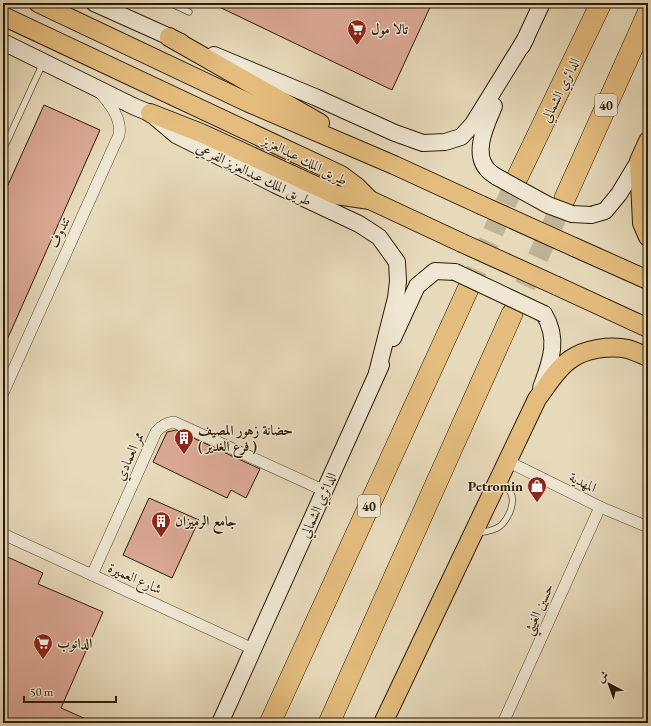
<svg xmlns="http://www.w3.org/2000/svg" width="651" height="726" font-family="'EB Garamond',Amiri,serif">
	<style>
		.building { fill: #dca997; stroke: #2c1b05 }
		.lines { fill: none; stroke-linecap: round; stroke-linejoin: round }
		.highway-tunnel { stroke: #c2b497; stroke-width: 21; stroke-dasharray: 21 10; stroke-linecap: butt }
		.lane-casing { stroke: #5b4b32; stroke-width: 7 }
		.street-casing { stroke: #5b4b32; stroke-width: 12 }
		.secondary-casing { stroke: #2c1b05; stroke-width: 18 }
		.primary-casing { stroke: #2c1b05; stroke-width: 20 }
		.highway-casing { stroke: #2c1b05; stroke-width: 22 }
		.lane { stroke: #efe7d3; stroke-width: 5.5 }
		.street { stroke: #efe7d3; stroke-width: 11 }
		.secondary { stroke: #efe7d3; stroke-width: 16 }
		.primary { stroke: #e4bd7e; stroke-width: 18 }
		.highway { stroke: #e4bd7e; stroke-width: 21 }
		.secondary-bridge-casing { stroke: #2c1b05; stroke-width: 18; stroke-linecap: butt }
		.primary-bridge-casing { stroke: #2c1b05; stroke-width: 20; stroke-linecap: butt }
		.secondary-bridge { stroke: #efe7d3; stroke-width: 16 }
		.primary-bridge { stroke: #e4bd7e; stroke-width: 18 }
		.labels { text-anchor: middle; dominant-baseline: central; stroke-width: 3; stroke-linejoin: round; paint-order: stroke }
		.shield { fill: #efe7d3; stroke: #665843; stroke-width: 1 }
		.shield-label { font-size: 13px; font-weight: bold; fill: #2c1b05 }
		.poi-label { font-size: 14px; font-weight: bold; fill: #2c1b05; stroke: #efe7d3; text-anchor: start }
		.street-label { font-size: 14px; fill: #2c1b05; stroke: #efe7d3 }
	</style>
	<rect width="100%" height="100%" fill="#e7dabb"/>
	<filter id="stains"><feTurbulence type="fractalNoise" baseFrequency=".005" numOctaves="4"/><feColorMatrix values="0 0 0 0 .2 0 0 0 0 .09 0 0 0 0 .02 0 0 0 .5 -.17"/></filter>
	<radialGradient id="worn" r=".72"><stop offset=".6" stop-color="#630" stop-opacity="0"/><stop offset="1" stop-color="#630" stop-opacity=".3"/></radialGradient>
	<!-- building -->
	<g class="building">
		<path d="M211,3h221l-40,87z"/>
		<path d="M44,105l56,25 -97,219v-153z"/>
		<path d="M176,430l84,39 -14,29 -15,-8 -4,8 -74,-36 14,-30z"/>
		<path d="M149,498l50,22 -27,58 -49,-23z"/>
		<path d="M3,555l40,18 -5,11 65,28 -42,96 34,15h-92z"/>
	</g>
	<g class="lines">
		<!-- highway-tunnel -->
		<g class="highway-tunnel">
			<path d="M468,289l50,-113"/>
			<path d="M512,314l53,-116"/>
		</g>
		<defs>
			<g id="lane">
				<path d="M170,3l19,9"/>
				<path d="M3,150l40,-87"/>
				<path d="M478,533c6,-1 13,-2 19,-5 6,-3 9,-8 12,-14 7,-16 3,-21 -7,-34"/>
			</g>
			<g id="street">
				<path d="M3,393l116,-258c3,-17 -9,-31 -20,-44"/>
				<path d="M507,461l93,46 48,20"/>
				<path d="M3,534l250,115"/>
				<path d="M92,575l64,-143c5,-6 10,-9 18,-10l151,69"/>
				<path d="M503,723l97,-216"/>
			</g>
			<g id="secondary">
				<path d="M94,3l87,39"/>
				<path d="M3,42l132,65 15,6 26,22 100,50 83,39 20,13 18,25 1,19 -2,17 -19,75"/>
				<path d="M522,46l20,-43"/>
				<path d="M214,55l101,42 80,36 28,10 22,-1 16,-5 12,-13 53,-86"/>
				<path d="M494,106c-7,17 -22,46 -7,63 2,3 7,6 10,8"/>
				<path d="M591,215l14,-4 14,-17 20,-33"/>
				<path d="M393,338l24,-52 18,-15 20,1"/>
				<path d="M541,388c9,-25 19,-48 3,-74"/>
				<path d="M220,723l161,-358"/>
			</g>
			<g id="primary">
				<path d="M38,3l211,100 145,62 87,40"/>
				<path d="M3,16l338,159 16,12 13,13 92,43"/>
				<path d="M169,37l151,86"/>
				<path d="M150,113l51,20 135,62 34,5"/>
				<path d="M648,141l-9,20 3,62 6,14"/>
				<path d="M574,247l74,33"/>
				<path d="M557,286l91,42"/>
				<path d="M383,723l154,-324c10,-13 20,-31 34,-40 14,-10 39,-14 57,-10 6,2 13,5 20,8"/>
			</g>
			<g id="highway">
				<path d="M518,176l83,-173"/>
				<path d="M565,198l83,-185"/>
				<path d="M270,723l198,-434"/>
				<path d="M329,723l183,-409"/>
			</g>
		</defs>
		<!-- lane casing -->
		<use href="#lane" class="lane-casing"/>
		<!-- street casing -->
		<use href="#street" class="street-casing"/>
		<!-- secondary casing -->
		<use href="#secondary" class="secondary-casing"/>
		<!-- primary casing -->
		<use href="#primary" class="primary-casing"/>
		<!-- highway casing -->
		<use href="#highway" class="highway-casing"/>
		<!-- lane -->
		<use href="#lane" class="lane"/>
		<!-- street -->
		<use href="#street" class="street"/>
		<!-- secondary -->
		<use href="#secondary" class="secondary"/>
		<!-- primary -->
		<use href="#primary" class="primary"/>
		<!-- highway -->
		<use href="#highway" class="highway"/>
		<defs>
			<g id="secondary-bridge">
				<path d="M497,177l51,28 24,9 19,1"/>
				<path d="M455,272l89,42"/>
			</g>
			<g id="primary-bridge">
				<path d="M481,205l93,42"/>
				<path d="M462,243l95,43"/>
			</g>
		</defs>
		<!-- secondary-bridge casing -->
		<use href="#secondary-bridge" class="secondary-bridge-casing"/>
		<!-- primary-bridge casing -->
		<use href="#primary-bridge" class="primary-bridge-casing"/>
		<!-- secondary-bridge -->
		<use href="#secondary-bridge" class="secondary-bridge"/>
		<!-- primary-bridge -->
		<use href="#primary-bridge" class="primary-bridge"/>
	</g>
	<!-- icons -->
	<defs>
		<symbol id="supermarket-pin" viewBox="-11 -11 22 30"><path d="M0 17L-7.5 6A9.5 9.5 0 1 1 7.5 6Z" fill="#8f2418" stroke="#efe7d3"/><path d="M-6-5.5h2.5l.6 2H6L4.5 2H-2.5L-4.4-4H-6ZM-1.5 3.2a1.3 1.3 0 1 0 .1 0ZM3 3.2a1.3 1.3 0 1 0 .1 0Z" fill="#fff"/></symbol>
		<symbol id="building-pin" viewBox="-11 -11 22 30"><path d="M0 17L-7.5 6A9.5 9.5 0 1 1 7.5 6Z" fill="#8f2418" stroke="#efe7d3"/><path d="M-4-6H4V6H1V3H-1V6H-4ZM-2.5-4.3h1.7v1.8h-1.7ZM.8-4.3h1.7v1.8H.8ZM-2.5-1h1.7V.8h-1.7ZM.8-1h1.7V.8H.8Z" fill="#fff"/></symbol>
		<symbol id="shop-pin" viewBox="-11 -11 22 30"><path d="M0 17L-7.5 6A9.5 9.5 0 1 1 7.5 6Z" fill="#8f2418" stroke="#efe7d3"/><path d="M-5-2.5h2.3a2.7 3.5 0 0 1 5.4 0H5L5.5 6h-11ZM-1.5-2.5h3a1.5 2.3 0 0 0-3 0Z" fill="#fff"/></symbol>
	</defs>
	<g fill-rule="evenodd">
		<use href="#supermarket-pin" x="346" y="18" width="22" height="30"/>
		<use href="#building-pin" x="173" y="427" width="22" height="30"/>
		<use href="#shop-pin" x="526" y="475" width="22" height="30"/>
		<use href="#building-pin" x="150" y="510" width="22" height="30"/>
		<use href="#supermarket-pin" x="32" y="632" width="22" height="30"/>
	</g>
	<g class="labels">
		<!-- shield labels -->
		<g class="shield">
			<rect x="595" y="94" width="22" height="22" rx="3"/>
			<rect x="358" y="495" width="22" height="22" rx="3"/>
		</g>
		<g class="shield-label">
			<text x="606" y="105">40</text>
			<text x="369" y="506">40</text>
		</g>
		<!-- poi labels -->
		<g class="poi-label">
			<text x="371" y="29">تالا مول</text>
			<text x="198" y="430">حضانة زهور المصيف<tspan x="198" dy="16">( فرع الغدير )</tspan></text>
			<text x="523" y="486" text-anchor="end">Petromin</text>
			<text x="175" y="521">جامع الرميزان</text>
			<text x="57" y="643">الدانوب</text>
		</g>
		<!-- street labels -->
		<g class="street-label">
			<text transform="translate(560 90) rotate(-64)">الدائري الشمالي</text>
			<text transform="translate(305 160) rotate(27)">طريق الملك عبدالعزيز</text>
			<text transform="translate(254 174) rotate(26)">طريق الملك عبدالعزيز الفرعي</text>
			<text transform="translate(59 232) rotate(-66)">تندوف</text>
			<text transform="translate(129 456) rotate(-66)">ممر العمادي</text>
			<text transform="translate(583 482) rotate(26)">المهدية</text>
			<text transform="translate(318 505) rotate(-66)">الدائري الشمالي</text>
			<text transform="translate(135 578) rotate(24)">شارع العميرة</text>
			<text transform="translate(538 609) rotate(-66)">حسين الغيثي</text>
		</g>
	</g>
	<!-- margin -->
	<rect width="651" height="726" fill="none" stroke="#e7dabb" stroke-width="16"/>
	<rect x="4" y="4" width="643" height="718" fill="none" stroke="#2c1b05" stroke-width="2"/>
	<rect x="8" y="8" width="635" height="710" fill="none" stroke="#2c1b05"/>
	<!-- north arrow -->
	<g transform="translate(609 684) rotate(319)" stroke="#efe7d3" stroke-width="3" paint-order="stroke">
	<path d="M0-3L7 15L0 10L-7 15Z" fill="#2c1b05"/>
	<text y="-6" font-size="11" font-weight="bold" text-anchor="middle" fill="#2c1b05">ش</text>
	</g>
	<!-- scale -->
	<path d="M24 696v6h92v-6" fill="none" stroke="#2c1b05" stroke-width="2"/>
	<text x="30" y="696" font-size="12" fill="#2c1b05" stroke="#efe7d3" stroke-width="3" paint-order="stroke">50 m</text>
	<rect width="100%" height="100%" filter="url(#stains)"/>
	<rect width="100%" height="100%" fill="url(#worn)"/>
</svg>
